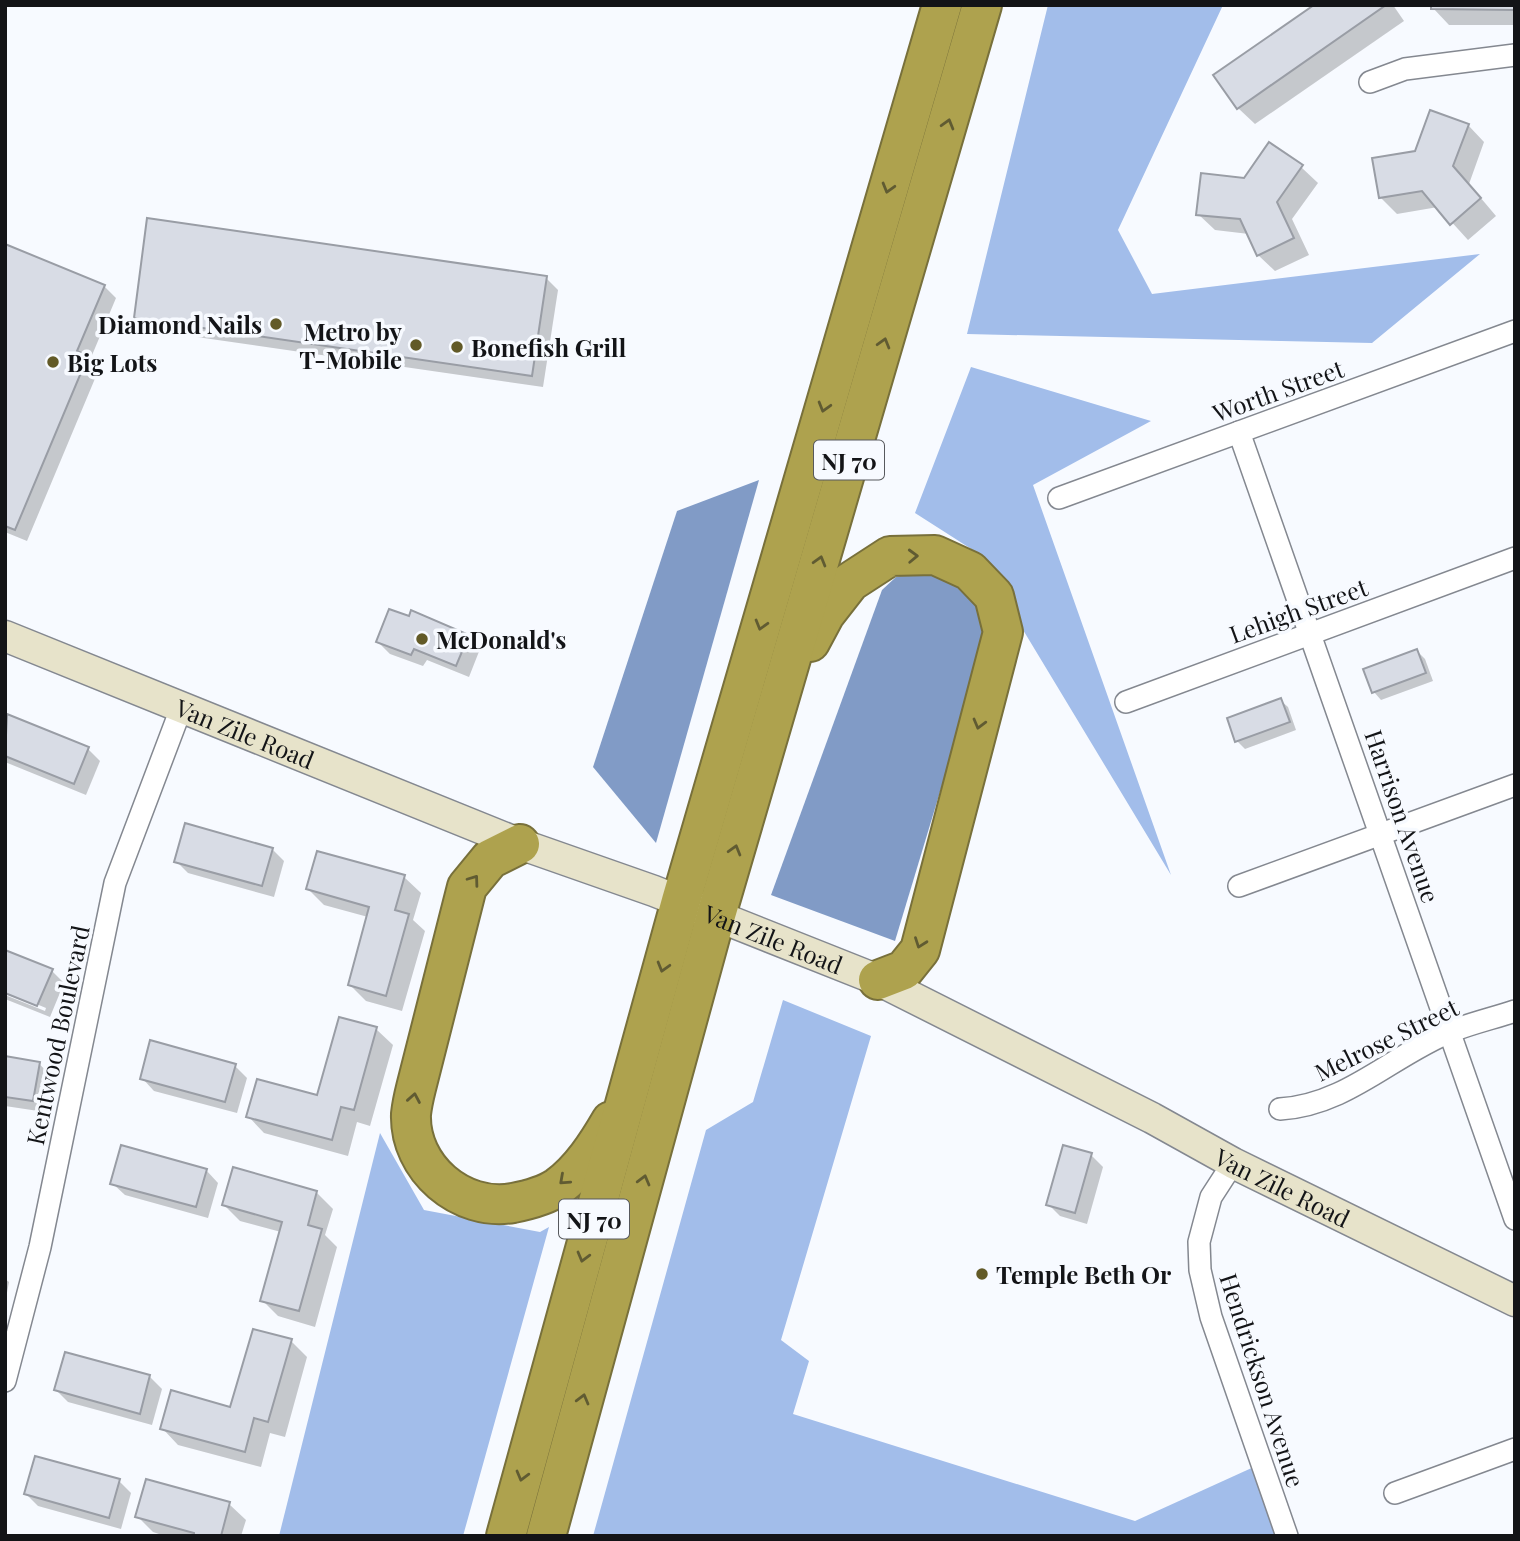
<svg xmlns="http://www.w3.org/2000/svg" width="1520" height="1541" font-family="'Playfair Display',serif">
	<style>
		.forest { fill: #a2bdea }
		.water { fill: #819bc6 }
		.shadow { fill: #0003 }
		.building { fill: #d8dce5; stroke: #999da5; stroke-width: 2 }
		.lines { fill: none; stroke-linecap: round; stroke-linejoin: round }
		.street-casing { stroke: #848890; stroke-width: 24 }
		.secondary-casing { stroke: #848890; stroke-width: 33 }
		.highway-casing { stroke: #78703b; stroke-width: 42 }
		.street { stroke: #fff; stroke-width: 21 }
		.secondary { stroke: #e7e3ca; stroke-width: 30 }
		.highway { stroke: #aea24e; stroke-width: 38 }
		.oneway { stroke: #605b32 }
		.poi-dot { fill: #625a27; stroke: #f7faff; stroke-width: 2.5 }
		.labels { text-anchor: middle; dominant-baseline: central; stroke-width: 7; stroke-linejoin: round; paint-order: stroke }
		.shield { fill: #f7faff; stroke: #57595d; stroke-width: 2 }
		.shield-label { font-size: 23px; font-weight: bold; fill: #131417 }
		.poi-label { font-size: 24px; font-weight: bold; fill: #131417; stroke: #f7faff; text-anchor: start }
		.street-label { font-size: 24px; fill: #131417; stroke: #f7faff }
	</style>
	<rect width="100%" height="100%" fill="#f7faff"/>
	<!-- forest -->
	<g class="forest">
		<path d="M1048,5h175l-105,225 34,64 328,-40 -108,89 -405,-9z"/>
		<path d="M971,367l180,54 -118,64 138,390 -195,-323 -61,-39z"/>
		<path d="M783,1000l88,36 -90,304 28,21 -16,53 342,107 121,-55 25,70h-688l113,-406 47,-28z"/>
		<path d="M380,1133l44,77 116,22 9,-5 -86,309h-184z"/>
	</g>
	<!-- water -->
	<g class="water">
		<path d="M759,480l-103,363 -63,-76 84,-256z"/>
		<path d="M929,569l33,18 21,21 4,28 -92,305 -124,-46 111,-305 14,-13z"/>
	</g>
	<!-- shadow -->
	<g class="shadow">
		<path d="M1317,5h76l11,16 -149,103 -17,-16z"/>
		<path d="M1515,5v20h-66l-16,-17z"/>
		<path d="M1468,125l16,17 -15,42 27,32 -28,24 -30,-33 -41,7 -16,-16 35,-46z"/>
		<path d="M1301,167l17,16 -26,36 17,36 -34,16 -17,-16 -9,-21 -34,-4 -17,-16 47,-35z"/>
		<path d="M5,247l99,39 12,12 -26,62 9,9 -72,172 -22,-9z"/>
		<path d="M546,278l12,12 -15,97 -395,-57 -13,-12z"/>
		<path d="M468,637l12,12 -11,28 -42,-17 -4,6 -33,-12 -12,-12z"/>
		<path d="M1417,651l8,8 8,22 -52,19 -7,-8 -9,-22z"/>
		<path d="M1280,700l8,7 8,23 -51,19 -8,-8z"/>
		<path d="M8,716l80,33 12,12 -14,34 -81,-33z"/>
		<path d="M272,849l12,12 -10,36 -86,-24 -12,-12z"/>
		<path d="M404,877l17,16 -8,27 12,11 -23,80 -36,-10 -16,-16 18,-68 -44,-12 -16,-16z"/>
		<path d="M52,971l12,12 -14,34 -45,-18v-4l40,16 1,-3 -41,-17z"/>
		<path d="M376,1029l17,16 -23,81 -13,-4 -9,34 -84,-23 -16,-17 71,-19z"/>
		<path d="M5,1058l34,6 13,12 -7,36 -40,-6z"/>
		<path d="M235,1066l12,12 -10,35 -83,-22 -12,-13z"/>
		<path d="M1091,1155l12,12 -16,57 -27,-8 -12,-12z"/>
		<path d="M206,1170l12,13 -10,35 -83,-23 -13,-12z"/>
		<path d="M316,1192l17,17 -8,26 12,12 -22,80 -37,-11 -16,-16 19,-68 -41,-11 -16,-16z"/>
		<path d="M5,1279l4,3 -4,21z"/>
		<path d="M291,1341l16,16 -22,80 -15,-4 -9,34 -83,-22 -16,-17 70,-19z"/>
		<path d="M150,1377l12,12 -10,36 -84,-23 -12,-12z"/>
		<path d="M119,1481l12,12 -10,36 -83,-23 -12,-12z"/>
		<path d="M229,1504l17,16 -5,16h-76l-12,-4 -16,-16z"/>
	</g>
	<!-- building -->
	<g class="building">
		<path d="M1314,5h72l-149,104 -24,-34z"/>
		<path d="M1431,5h84v5l-84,-1z"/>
		<path d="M1430,110l39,14 -16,42 28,32 -31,27 -28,-34 -43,7 -7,-40 43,-7z"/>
		<path d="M1269,142l34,23 -26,37 17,36 -37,18 -17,-37 -44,-4 5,-42 43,5z"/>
		<path d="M147,218l400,58 -15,100 -398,-58z"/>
		<path d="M5,244l100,41 -28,66 11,5 -73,174 -10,-4z"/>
		<path d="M389,609l20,7 2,-6 58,25 -13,31 -42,-17 -3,6 -35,-13z"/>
		<path d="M1417,649l9,24 -54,20 -9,-24z"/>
		<path d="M1281,698l9,24 -55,20 -8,-24z"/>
		<path d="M7,714l82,33 -15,37 -69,-28z"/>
		<path d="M185,823l88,25 -11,38 -88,-24z"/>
		<path d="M317,851l88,24 -10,35 14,4 -23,82 -38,-11 21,-78 -63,-18z"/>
		<path d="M5,950l48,19 -16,37 -32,-13z"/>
		<path d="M339,1017l38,10 -23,83 -13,-3 -9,33 -86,-23 11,-38 60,16z"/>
		<path d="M150,1040l86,24 -11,38 -85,-23z"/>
		<path d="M5,1056l35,6 -7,39 -28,-4z"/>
		<path d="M121,1145l86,24 -11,38 -86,-23z"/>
		<path d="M1063,1145l29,8 -17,60 -29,-8z"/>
		<path d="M233,1167l84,24 -9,34 14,4 -23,82 -39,-10 22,-79 -60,-17z"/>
		<path d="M253,1329l39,10 -24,83 -14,-4 -9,34 -85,-23 11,-39 59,17z"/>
		<path d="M65,1352l85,23 -10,39 -86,-24z"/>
		<path d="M35,1456l85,23 -11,39 -85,-24z"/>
		<path d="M146,1479l84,23 -9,34h-27v-3l-59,-16z"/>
	</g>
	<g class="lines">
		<defs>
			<g id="street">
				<path d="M1370,82l35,-13 110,-14"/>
				<path d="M1239,432l276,787"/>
				<path d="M1059,498l456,-167"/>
				<path d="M1126,702l389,-144"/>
				<path d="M1239,886l276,-101"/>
				<path d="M1280,1109c67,-4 112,-54 172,-78 20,-8 42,-13 63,-20"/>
				<path d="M1233,1163l-22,34 -12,45 1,28 11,47 76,219"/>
				<path d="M5,1381l35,-134 75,-364 67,-177"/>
				<path d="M1395,1493l120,-44"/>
			</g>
			<g id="secondary">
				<path id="s1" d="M5,636l515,208 134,47 224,89 274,138 81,45 282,138"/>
			</g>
			<g id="highway">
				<path d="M810,642l15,-28 25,-32 40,-26 45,-1 35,16 24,25 9,36 -83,318 -16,20 -26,10"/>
				<path d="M520,844l-30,15 -23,28 -51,201c-2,8 -4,17 -5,26 -2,54 50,98 102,89 15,-3 32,-7 45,-16 23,-17 39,-42 53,-66"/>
				<path d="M506,1536l175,-635 261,-896"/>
				<path d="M546,1536l170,-621 266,-910"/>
			</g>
		</defs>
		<!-- street casing -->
		<use href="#street" class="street-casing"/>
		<!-- secondary casing -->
		<use href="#secondary" class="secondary-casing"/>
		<!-- highway casing -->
		<use href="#highway" class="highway-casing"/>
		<!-- street -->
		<use href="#street" class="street"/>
		<!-- secondary -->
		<use href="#secondary" class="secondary"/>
		<!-- highway -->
		<use href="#highway" class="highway"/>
	</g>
	<!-- one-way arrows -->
	<defs><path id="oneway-chevron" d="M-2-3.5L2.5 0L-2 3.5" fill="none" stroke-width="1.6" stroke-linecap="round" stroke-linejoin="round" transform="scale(1.75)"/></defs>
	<g class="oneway">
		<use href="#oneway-chevron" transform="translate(948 124) rotate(-74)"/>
		<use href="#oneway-chevron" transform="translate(888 188) rotate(106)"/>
		<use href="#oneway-chevron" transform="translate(884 343) rotate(-74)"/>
		<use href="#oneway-chevron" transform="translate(824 407) rotate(106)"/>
		<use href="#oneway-chevron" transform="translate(913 556) rotate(-2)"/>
		<use href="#oneway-chevron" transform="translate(820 561) rotate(-74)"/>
		<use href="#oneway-chevron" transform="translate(761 625) rotate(106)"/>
		<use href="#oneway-chevron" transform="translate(979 724) rotate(105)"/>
		<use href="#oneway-chevron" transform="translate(735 850) rotate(-74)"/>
		<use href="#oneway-chevron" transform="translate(474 880) rotate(-54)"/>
		<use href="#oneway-chevron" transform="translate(920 943) rotate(110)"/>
		<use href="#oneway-chevron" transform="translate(663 967) rotate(106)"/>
		<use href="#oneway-chevron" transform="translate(414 1098) rotate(-80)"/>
		<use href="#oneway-chevron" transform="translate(564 1180) rotate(138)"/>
		<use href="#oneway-chevron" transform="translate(644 1180) rotate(-75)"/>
		<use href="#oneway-chevron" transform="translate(583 1257) rotate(105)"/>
		<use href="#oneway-chevron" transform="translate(583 1399) rotate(-75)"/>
		<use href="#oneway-chevron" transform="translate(522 1476) rotate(105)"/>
	</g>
	<!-- markers -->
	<g class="poi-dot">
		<circle cx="276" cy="324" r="7"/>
		<circle cx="416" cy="345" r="7"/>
		<circle cx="457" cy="347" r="7"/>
		<circle cx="53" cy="362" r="7"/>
		<circle cx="422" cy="639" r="7"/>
		<circle cx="982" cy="1274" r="7"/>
	</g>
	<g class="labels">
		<!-- shield labels -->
		<g class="shield">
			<rect x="814" y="440.5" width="70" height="39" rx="5"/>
			<rect x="559" y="1199.5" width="70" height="39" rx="5"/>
		</g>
		<g class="shield-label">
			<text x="849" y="460">NJ 70</text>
			<text x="594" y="1219">NJ 70</text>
		</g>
		<!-- poi labels -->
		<g class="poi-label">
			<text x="262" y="324" text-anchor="end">Diamond Nails</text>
			<text x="402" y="331" text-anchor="end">Metro by<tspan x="402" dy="28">T-Mobile</tspan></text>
			<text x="471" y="347">Bonefish Grill</text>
			<text x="67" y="362">Big Lots</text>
			<text x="436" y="639">McDonald's</text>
			<text x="996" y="1274">Temple Beth Or</text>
		</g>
		<!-- street labels -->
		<g class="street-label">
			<text transform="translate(1278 390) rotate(-20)">Worth Street</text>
			<text transform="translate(1298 610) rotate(-20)">Lehigh Street</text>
			<text stroke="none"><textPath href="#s1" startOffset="259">Van Zile Road</textPath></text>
			<text transform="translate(1403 816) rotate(71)">Harrison Avenue</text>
			<text stroke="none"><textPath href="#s1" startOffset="826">Van Zile Road</textPath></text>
			<text transform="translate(57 1035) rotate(-78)">Kentwood Boulevard</text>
			<text transform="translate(1386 1039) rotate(-26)">Melrose Street</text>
			<text stroke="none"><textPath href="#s1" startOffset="1393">Van Zile Road</textPath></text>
			<text transform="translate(1263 1380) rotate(72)">Hendrickson Avenue</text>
		</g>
	</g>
	<!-- border -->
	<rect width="1520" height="1541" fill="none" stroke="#131417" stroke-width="14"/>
</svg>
